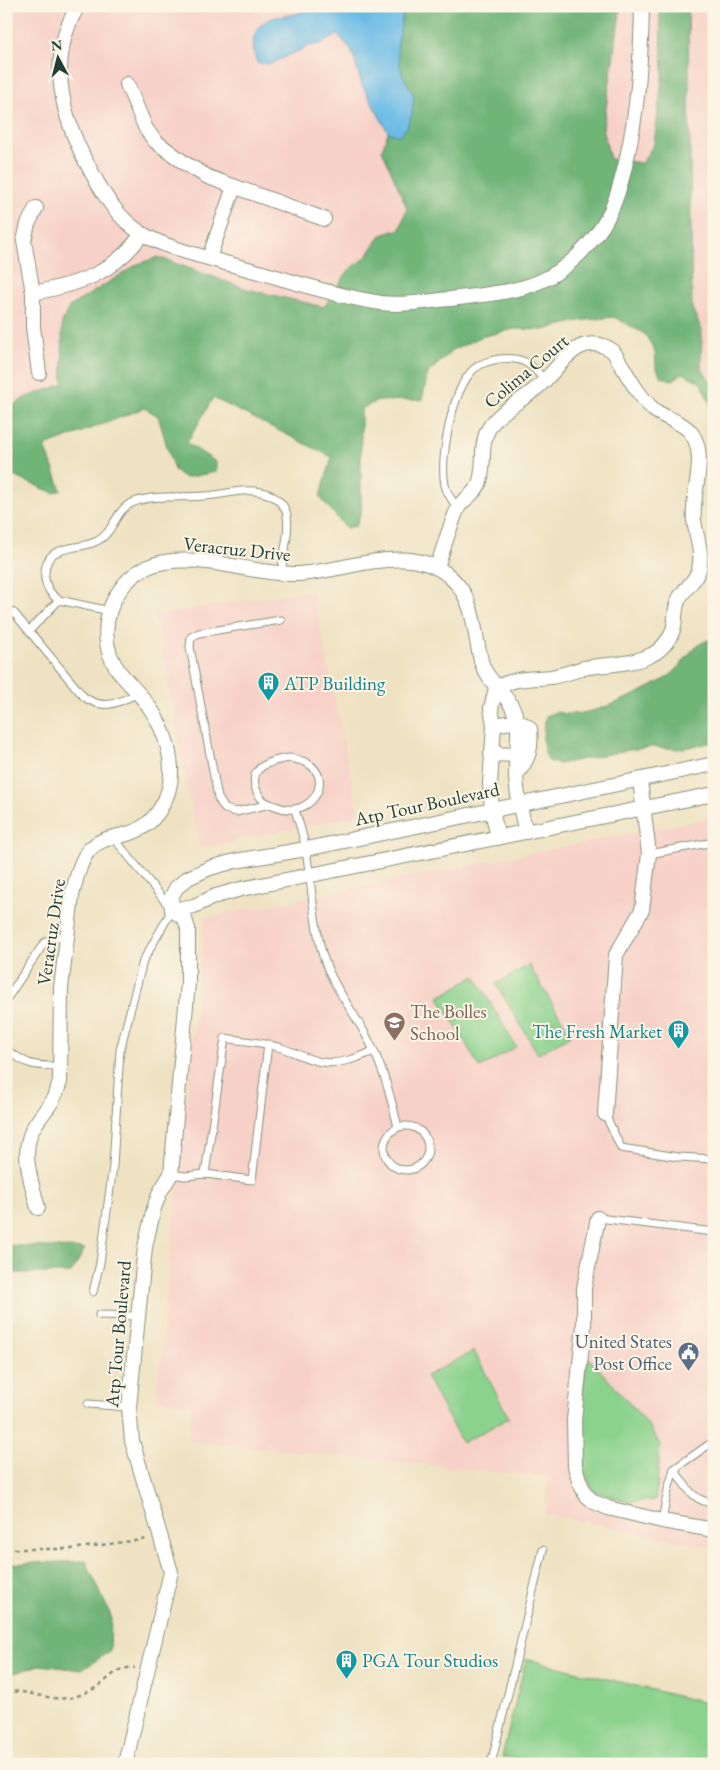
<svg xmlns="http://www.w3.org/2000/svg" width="720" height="1770" font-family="'EB Garamond',serif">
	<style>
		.built { fill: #f7d1c7 }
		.green { fill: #8bd28d; stroke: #558860 }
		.forest { fill: #70b478; stroke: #487856 }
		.water { fill: #6bbbe6; stroke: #457c8d }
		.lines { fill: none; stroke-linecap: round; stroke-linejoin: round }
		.service-casing { stroke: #87907b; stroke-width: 9 }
		.minor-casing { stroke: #87907b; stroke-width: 16 }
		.path { stroke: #87907b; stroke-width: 2.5; stroke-dasharray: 4 4; stroke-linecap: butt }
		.service { stroke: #fff; stroke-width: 7 }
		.minor { stroke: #fff; stroke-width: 14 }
		.labels { text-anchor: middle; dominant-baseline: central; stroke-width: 4; stroke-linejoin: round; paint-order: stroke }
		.street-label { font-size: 19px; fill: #1f3d34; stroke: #fcf5e5 }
		.culture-label { font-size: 19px; fill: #0d838f; stroke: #fcf5e5; text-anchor: start }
		.education-label { font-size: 19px; fill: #785e54; stroke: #fcf5e5; text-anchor: start }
		.service-label { font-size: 19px; fill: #4e5e75; stroke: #fcf5e5; text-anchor: end }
	</style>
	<rect width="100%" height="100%" fill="#fcf5e5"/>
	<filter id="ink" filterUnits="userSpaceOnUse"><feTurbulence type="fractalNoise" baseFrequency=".02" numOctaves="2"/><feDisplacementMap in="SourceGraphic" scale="10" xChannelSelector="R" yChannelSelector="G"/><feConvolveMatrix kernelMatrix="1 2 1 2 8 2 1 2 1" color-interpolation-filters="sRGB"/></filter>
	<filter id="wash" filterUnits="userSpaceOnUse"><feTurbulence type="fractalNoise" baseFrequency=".0096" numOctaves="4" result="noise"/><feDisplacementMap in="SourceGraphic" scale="20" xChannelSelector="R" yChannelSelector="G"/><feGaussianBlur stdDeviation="1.12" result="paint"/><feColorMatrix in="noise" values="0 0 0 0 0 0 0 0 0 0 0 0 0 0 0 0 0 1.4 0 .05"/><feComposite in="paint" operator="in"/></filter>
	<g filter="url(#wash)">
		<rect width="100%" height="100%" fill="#efe2c2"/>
		<!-- built -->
		<g class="built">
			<path d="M6,6h304l-4,5 -17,5 -19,48 39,-18 14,-3 15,-9 13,15 11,36 26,47 -6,18 25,58 -7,21 -19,6 -14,21 -19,15 -24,36 -77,-18 -184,73v22l-39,14 -18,13z"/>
			<path d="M621,6h38l4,64 -9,75 -11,18 -33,-4 -7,-30z"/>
			<path d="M688,6h26v381l-13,-20 1,-37 -10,-22z"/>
			<path d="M312,590l47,225 -160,33 -44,-233z"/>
			<path d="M714,817v731l-169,-34 3,-37 -360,-36 3,-36 -35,-6 49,-481z"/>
		</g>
		<!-- green -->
		<g class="green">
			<path d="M529,965l42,70 -33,19 -42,-70z"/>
			<path d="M475,976l41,71 -36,21 -41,-71z"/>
			<path d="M474,1351l35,67 -47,25 -36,-67z"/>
			<path d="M588,1357l58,65 14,22 -3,44 -2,12 -28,2 -33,-11 -16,-30v-42z"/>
			<path d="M526,1659l188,46v59h-172c-14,-2 -26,-7 -40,-7z"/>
		</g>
		<!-- forest -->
		<g class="forest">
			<path d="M411,6h210l-18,123 7,30 32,4 12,-19 9,-74 -4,-64h29l4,302 10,22 -1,37 13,20v25l-13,-29 -18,-10 -10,7 -12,-3 -5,-10 -1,-16 -10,-17 -31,-17 -36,4 -35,9 -29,-1 -33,8 -28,13 -25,23 -6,27 -45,1 -16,8v104l-5,13 -10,2 -26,-31 12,-40 -119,-59 -26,45 29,19v10l-31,6 -11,-8 -16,-54 -13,-8 -100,38 16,44 -7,3 -48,-20v-62l18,-13 39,-14 -1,-62 7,-15 69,-43 20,-7 89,32 77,18 24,-36 19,-15 14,-21 19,-6 7,-21 -25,-58 6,-18 11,4 8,-9 5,-13 2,-18 -12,-22 -5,-25 6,-37z"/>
			<path d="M714,638v104l-35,7 -26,-2 -24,3 -70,14 -10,-3c-9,-14 -6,-29 -3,-45 16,-8 11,-1 25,-2 23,0 63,-18 83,-29 7,-4 15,-8 20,-13 16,-16 15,-26 40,-34z"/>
			<path d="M6,1245l79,4 -14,24h-65z"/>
			<path d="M86,1561l25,55 -1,35 -28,19 -43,-5 -33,11v-112z"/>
		</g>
		<!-- water -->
		<path class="water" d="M310,6h101l-8,6 -6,37 5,25 12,22 -2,18 -5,13 -8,9 -11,-4 -26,-47 -11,-36 -13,-14 -15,8 -14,3 -39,18 -13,-1c-5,-14 -7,-33 9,-42 13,-8 33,-2 44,-15z"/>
	</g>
	<g filter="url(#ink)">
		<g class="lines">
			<defs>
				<g id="service">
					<path d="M458,508c-6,-7 -11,-14 -13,-23 -6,-27 8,-98 29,-116 8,-7 16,-8 25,-10 9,-1 18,-1 26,3 8,4 14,12 20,18"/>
					<path d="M6,609l8,4 70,84c20,14 34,6 54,-4"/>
					<path d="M110,611l-51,-11c-8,-5 -13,-12 -14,-22 -2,-37 31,-26 52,-37 17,-8 18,-31 35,-38 20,-9 51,-5 72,-7 19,-1 39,-8 57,-4 10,2 19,8 24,17 7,14 -2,48 -4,64"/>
					<path d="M29,631l30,-31"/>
					<path d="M289,758c6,1 13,2 18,5 28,15 5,58 -32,43 -5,-2 -11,-4 -14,-8 -3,-3 -5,-8 -6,-13 -5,-20 20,-25 34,-27z"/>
					<path d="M270,804l-34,8 -11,-3 -7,-11 -28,-151 1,-10 8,-4 82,-13"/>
					<path d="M295,810c4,13 9,27 11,41 6,34 7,71 17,105 10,32 33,58 47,87 14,27 21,55 28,84"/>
					<path d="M649,854l65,-12"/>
					<path d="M6,1000l38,-57 8,-5 16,-3"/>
					<path d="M268,1044l-16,136 -47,-6 20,-136c17,3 36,4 53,9 15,4 29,13 44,15 18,3 35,-4 52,-11"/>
					<path d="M6,1050c24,16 26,16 54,16"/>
					<path d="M605,1114l16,34 57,9 36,2"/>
					<circle cx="406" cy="1148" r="22"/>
					<path d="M171,1174l14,2 20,-2"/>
					<path d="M598,1218l116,14"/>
					<path d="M93,1292l7,-29 13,-97 7,-116 23,-89 29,-51 -59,-73"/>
					<path d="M99,1315l39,1"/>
					<path d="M88,1404l41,3"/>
					<path d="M674,1469c11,16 19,33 40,34"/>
					<path d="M662,1521l6,-31 6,-21 40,-28"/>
					<path d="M491,1764l52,-214"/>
				</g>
				<g id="minor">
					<path d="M78,6c-33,54 -15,116 14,167 13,24 26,45 49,60 27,17 76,27 107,36 44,12 88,27 133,34 23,3 46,-2 69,-4 65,-8 103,-8 147,-65 16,-21 23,-46 29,-72 12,-51 15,-103 16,-156"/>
					<path d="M127,84l19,45 9,12 31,23 22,13 116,42"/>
					<path d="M36,208l-8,16 -4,17 9,52v34l6,46"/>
					<path d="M209,258l25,-71"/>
					<path d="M33,293c47,-9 80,-19 109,-59"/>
					<path d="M437,567c6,-16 14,-46 22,-61 6,-8 16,-12 20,-22 7,-18 0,-39 10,-56 11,-18 35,-28 50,-42 13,-11 26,-32 41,-39 11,-5 23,-3 33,4 12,19 24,44 41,59 12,9 30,12 38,24 16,23 -1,60 2,86 2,16 9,33 5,49 -3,12 -13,18 -19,28 -6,9 -4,19 -6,29 -2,11 -12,24 -23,29 -19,10 -46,9 -67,13 -11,3 -21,7 -33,9 -19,2 -37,0 -55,11"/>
					<path d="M496,688l-5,20 3,17 -4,59 2,26 6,28"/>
					<path d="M494,725c12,-2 27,-7 36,4 2,20 -1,30 -14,46"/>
					<path d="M491,754l25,1"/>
					<path d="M172,910l22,-4 22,-10 25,-7 473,-95"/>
					<path d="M605,1114l11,-159 26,-45 7,-56 -9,-74"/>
					<path d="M38,1208c-7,-28 -20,-61 -1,-86 11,-16 17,-20 23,-40l1,-94 11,-93c4,-15 8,-35 18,-46 11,-11 23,-11 37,-15 28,-7 45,-37 44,-65 -1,-22 -9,-43 -21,-61 -8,-12 -20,-23 -29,-34 -20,-25 -19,-58 -1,-84 39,-56 120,-15 175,-16 51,-1 121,-38 162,10 19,22 17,53 25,80 5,17 24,29 31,45 10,20 2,43 3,64 0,20 5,40 10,59"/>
					<path d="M598,1218l-14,70v38l-10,94 1,46 4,14 6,14 9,8 14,6 54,13 52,9"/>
					<path d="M125,1764l46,-192 -39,-131 -3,-34 16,-160 9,-39 6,-16 11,-18 17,-191v-54l-3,-10 -13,-9 -1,-12 5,-10 12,-10 22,-10 25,-7 71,-12 408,-85"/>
				</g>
			</defs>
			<!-- service casing -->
			<use href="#service" class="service-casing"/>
			<!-- minor casing -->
			<use href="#minor" class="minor-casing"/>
			<!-- path -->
			<g class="path">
				<path d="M6,1549h65l76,-10"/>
				<path d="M6,1691c26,-1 49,14 74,4 7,-3 15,-6 21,-11 12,-9 19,-18 34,-16"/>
			</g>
			<!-- service -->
			<use href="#service" class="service"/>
			<!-- minor -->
			<use href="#minor" class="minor"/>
		</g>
	</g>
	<!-- icons -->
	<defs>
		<symbol id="building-pin" viewBox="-11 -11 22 30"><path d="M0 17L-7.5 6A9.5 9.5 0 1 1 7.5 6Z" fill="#0f9aa8" stroke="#fcf5e5"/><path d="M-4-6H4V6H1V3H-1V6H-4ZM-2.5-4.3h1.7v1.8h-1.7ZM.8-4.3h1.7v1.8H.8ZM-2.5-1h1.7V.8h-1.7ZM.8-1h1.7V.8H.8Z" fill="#fff"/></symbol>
		<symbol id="school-pin" viewBox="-11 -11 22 30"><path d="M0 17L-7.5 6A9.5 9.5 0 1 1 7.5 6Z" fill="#8d6e63" stroke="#fcf5e5"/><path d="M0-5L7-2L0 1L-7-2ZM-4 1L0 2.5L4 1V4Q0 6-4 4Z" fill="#fff"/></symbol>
		<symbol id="civic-pin" viewBox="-11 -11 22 30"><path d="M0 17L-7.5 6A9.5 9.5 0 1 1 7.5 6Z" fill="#5c6f8a" stroke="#fcf5e5"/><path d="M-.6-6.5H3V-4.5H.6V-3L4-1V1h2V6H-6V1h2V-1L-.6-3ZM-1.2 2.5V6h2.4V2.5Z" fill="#fff"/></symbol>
	</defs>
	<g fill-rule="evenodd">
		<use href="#building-pin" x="256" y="670" width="25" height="34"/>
		<use href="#school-pin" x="382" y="1010" width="25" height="34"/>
		<use href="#building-pin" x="666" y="1018" width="25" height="34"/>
		<use href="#civic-pin" x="676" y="1340" width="25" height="34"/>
		<use href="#building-pin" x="334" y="1648" width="25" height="34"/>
	</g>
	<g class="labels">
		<!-- street labels -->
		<g class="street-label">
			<text transform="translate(526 371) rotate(-40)">Colima Court</text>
			<text transform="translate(237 549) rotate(6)">Veracruz Drive</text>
			<text transform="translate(427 804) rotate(-12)">Atp Tour Boulevard</text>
			<text transform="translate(51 932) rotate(-82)">Veracruz Drive</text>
			<text transform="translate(118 1334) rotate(-85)">Atp Tour Boulevard</text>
		</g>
		<!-- culture labels -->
		<g class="culture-label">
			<text x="284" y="683">ATP Building</text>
			<text x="662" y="1031" text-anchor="end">The Fresh Market</text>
			<text x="362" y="1660">PGA Tour Studios</text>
		</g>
		<!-- education labels -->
		<g class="education-label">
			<text x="410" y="1011">The Bolles<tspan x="410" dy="22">School</tspan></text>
		</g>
		<!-- service labels -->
		<g class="service-label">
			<text x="672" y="1341">United States<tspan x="672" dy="22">Post Office</tspan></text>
		</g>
	</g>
	<!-- margin -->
	<rect width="720" height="1770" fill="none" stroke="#fcf5e5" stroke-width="25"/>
	<!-- north arrow -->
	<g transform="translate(58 58) rotate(353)" stroke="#fcf5e5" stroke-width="4" paint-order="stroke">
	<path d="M0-4L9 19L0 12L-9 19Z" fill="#1f3d34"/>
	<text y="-8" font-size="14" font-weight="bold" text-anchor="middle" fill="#1f3d34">N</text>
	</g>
</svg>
